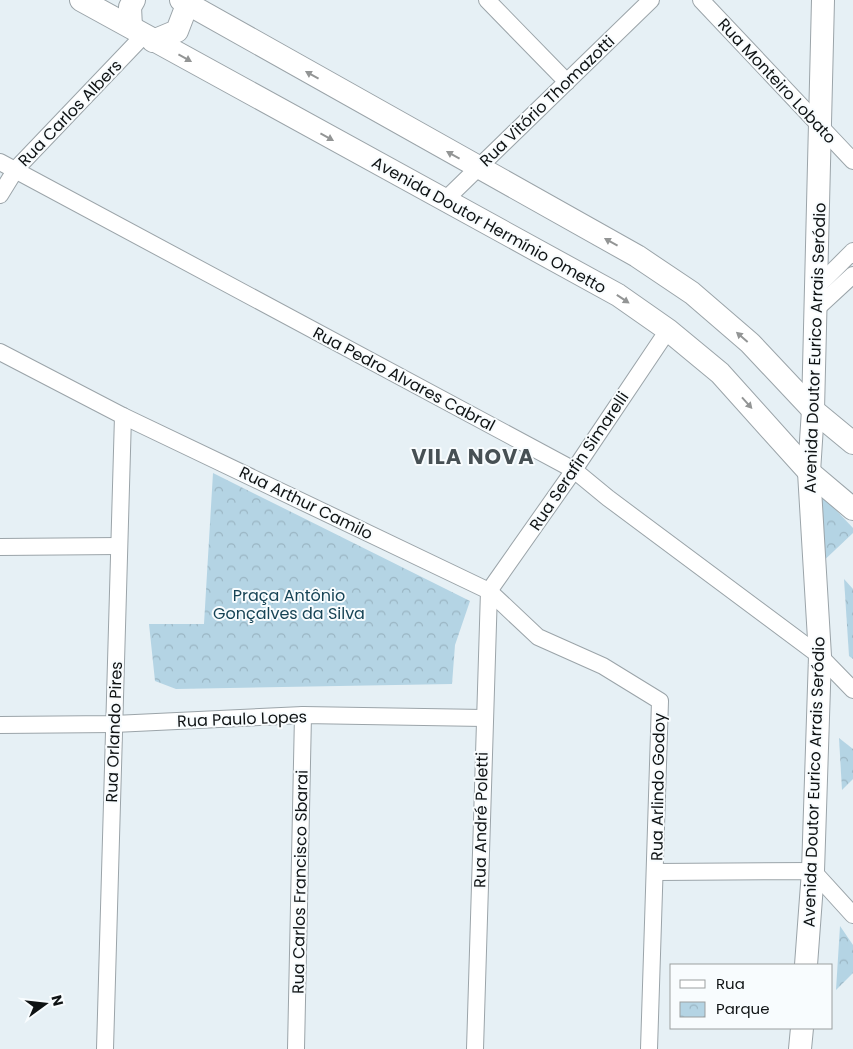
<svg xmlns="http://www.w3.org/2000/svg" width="853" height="1049" font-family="Poppins,sans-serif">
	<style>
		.park { fill: url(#park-crowns) }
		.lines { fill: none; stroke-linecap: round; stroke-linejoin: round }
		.street-casing { stroke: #9ba4a9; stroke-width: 18 }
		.secondary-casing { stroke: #9ba4a9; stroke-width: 24 }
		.street { stroke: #fff; stroke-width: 16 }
		.secondary { stroke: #fff; stroke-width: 22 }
		.oneway { fill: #939595 }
		.labels { text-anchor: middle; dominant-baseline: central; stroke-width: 4; stroke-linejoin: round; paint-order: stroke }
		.street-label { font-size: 16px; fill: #0f1314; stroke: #f8fcfe }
		.park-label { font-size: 16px; fill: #174456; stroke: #f8fcfe }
		.district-label { font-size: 21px; font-weight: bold; letter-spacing: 1px; fill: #475054; stroke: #f8fcfe }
	</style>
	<defs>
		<pattern id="park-crowns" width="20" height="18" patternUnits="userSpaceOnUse" patternTransform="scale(1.25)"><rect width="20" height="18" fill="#b4d4e4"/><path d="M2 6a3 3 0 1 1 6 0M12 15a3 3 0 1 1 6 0" fill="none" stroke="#9ab5c3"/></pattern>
	</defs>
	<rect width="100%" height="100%" fill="#e6f0f5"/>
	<!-- park -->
	<g class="park">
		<path d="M213,473l257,128 -15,44 -3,39 -276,5 -21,-8 -6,-57h55z"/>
		<path d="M819,492l34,36v5l-36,34z"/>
		<path d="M844,579l9,10v70l-4,-3z"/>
		<path d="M839,738l14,11v30l-11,11z"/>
		<path d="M840,926l13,19v28l-17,17z"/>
	</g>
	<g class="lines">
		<defs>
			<g id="street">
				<path d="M487,0l80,82"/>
				<path d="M701,0l152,161"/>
				<path d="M0,162l574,308 34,28 212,158 33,34"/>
				<path d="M0,195l16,-26 128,-134"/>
				<path d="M444,201l207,-201"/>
				<path d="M817,287l36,-36"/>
				<path d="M816,309l37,-34"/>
				<path d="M0,352l123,64 366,175 49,46 65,29 57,35 -11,348"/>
				<path d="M0,547l119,-1"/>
				<path d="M489,591l85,-121 94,-140"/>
				<path d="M0,725l114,-1 189,-9 181,3"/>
				<path d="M657,872l156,-1 40,44"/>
				<path d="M105,1049l18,-633"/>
				<path d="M296,1049l7,-334"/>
				<path d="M475,1049l14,-458"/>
			</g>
			<g id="secondary">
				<path d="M81,0l537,295 50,35 52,43 89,99 44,37"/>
				<path d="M181,0l456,256 55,37 58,50 63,67 40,33"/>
				<path d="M131,27l-1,-20 4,-7"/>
				<path d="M153,41l24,-10 10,-26"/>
				<path d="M806,965l7,-94 7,-215 -11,-184 4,-62 10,-410"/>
				<path d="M800,1049l2,-21"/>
			</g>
		</defs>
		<!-- street casing -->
		<use href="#street" class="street-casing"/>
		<!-- secondary casing -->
		<use href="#secondary" class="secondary-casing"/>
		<!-- street -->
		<use href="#street" class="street"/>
		<!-- secondary -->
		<use href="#secondary" class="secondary"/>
	</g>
	<!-- one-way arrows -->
	<defs><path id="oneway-solid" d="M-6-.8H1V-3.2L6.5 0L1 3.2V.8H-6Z" transform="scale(1.25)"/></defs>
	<g class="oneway">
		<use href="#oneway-solid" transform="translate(185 58) rotate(29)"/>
		<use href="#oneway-solid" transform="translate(312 75) rotate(-151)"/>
		<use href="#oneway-solid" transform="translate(327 137) rotate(29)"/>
		<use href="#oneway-solid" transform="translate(453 155) rotate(-151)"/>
		<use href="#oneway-solid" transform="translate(611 242) rotate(-151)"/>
		<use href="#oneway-solid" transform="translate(623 299) rotate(34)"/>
		<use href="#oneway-solid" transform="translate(742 337) rotate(-139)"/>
		<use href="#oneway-solid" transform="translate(747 403) rotate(48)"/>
	</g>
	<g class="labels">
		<!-- street labels -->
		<g class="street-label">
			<text transform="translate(777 81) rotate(47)">Rua Monteiro Lobato</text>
			<text transform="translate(547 101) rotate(-44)">Rua Vitório Thomazotti</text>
			<text transform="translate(70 113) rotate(-46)">Rua Carlos Albers</text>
			<text transform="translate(489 225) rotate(29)">Avenida Doutor Hermínio Ometto</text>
			<text transform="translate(815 348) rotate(-88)">Avenida Doutor Eurico Arrais Seródio</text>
			<text transform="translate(404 379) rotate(28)">Rua Pedro Alvares Cabral</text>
			<text transform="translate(579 461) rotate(-56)">Rua Serafin Simarelli</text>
			<text transform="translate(306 503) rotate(26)">Rua Arthur Camilo</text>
			<text transform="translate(242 719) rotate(-2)">Rua Paulo Lopes</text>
			<text transform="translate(114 732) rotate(-88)">Rua Orlando Pires</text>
			<text transform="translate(814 782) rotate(-88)">Avenida Doutor Eurico Arrais Seródio</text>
			<text transform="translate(658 787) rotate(-89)">Rua Arlindo Godoy</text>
			<text transform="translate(481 820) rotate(-89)">Rua André Poletti</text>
			<text transform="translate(300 882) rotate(-89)">Rua Carlos Francisco Sbarai</text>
		</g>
		<!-- park labels -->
		<g class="park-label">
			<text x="289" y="595">Praça Antônio<tspan x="289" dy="18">Gonçalves da Silva</tspan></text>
		</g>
		<!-- district labels -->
		<g class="district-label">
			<text x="473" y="456">VILA NOVA</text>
		</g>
	</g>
	<!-- legend -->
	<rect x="670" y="964" width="162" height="65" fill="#f8fcfe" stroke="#9b9fa0"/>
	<rect x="680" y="980" width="25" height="8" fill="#ffffff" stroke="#9b9fa0"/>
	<text x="716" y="989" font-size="15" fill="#0f1314">Rua</text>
	<rect x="680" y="1002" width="25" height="15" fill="url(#park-crowns)" stroke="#9b9fa0"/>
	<text x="716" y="1014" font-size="15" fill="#0f1314">Parque</text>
	<!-- north arrow -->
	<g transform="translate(45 1004) rotate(75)" stroke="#f8fcfe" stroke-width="4" paint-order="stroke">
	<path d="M0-4L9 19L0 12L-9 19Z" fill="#0f1314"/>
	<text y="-8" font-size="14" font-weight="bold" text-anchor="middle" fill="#0f1314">N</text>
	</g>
</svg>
